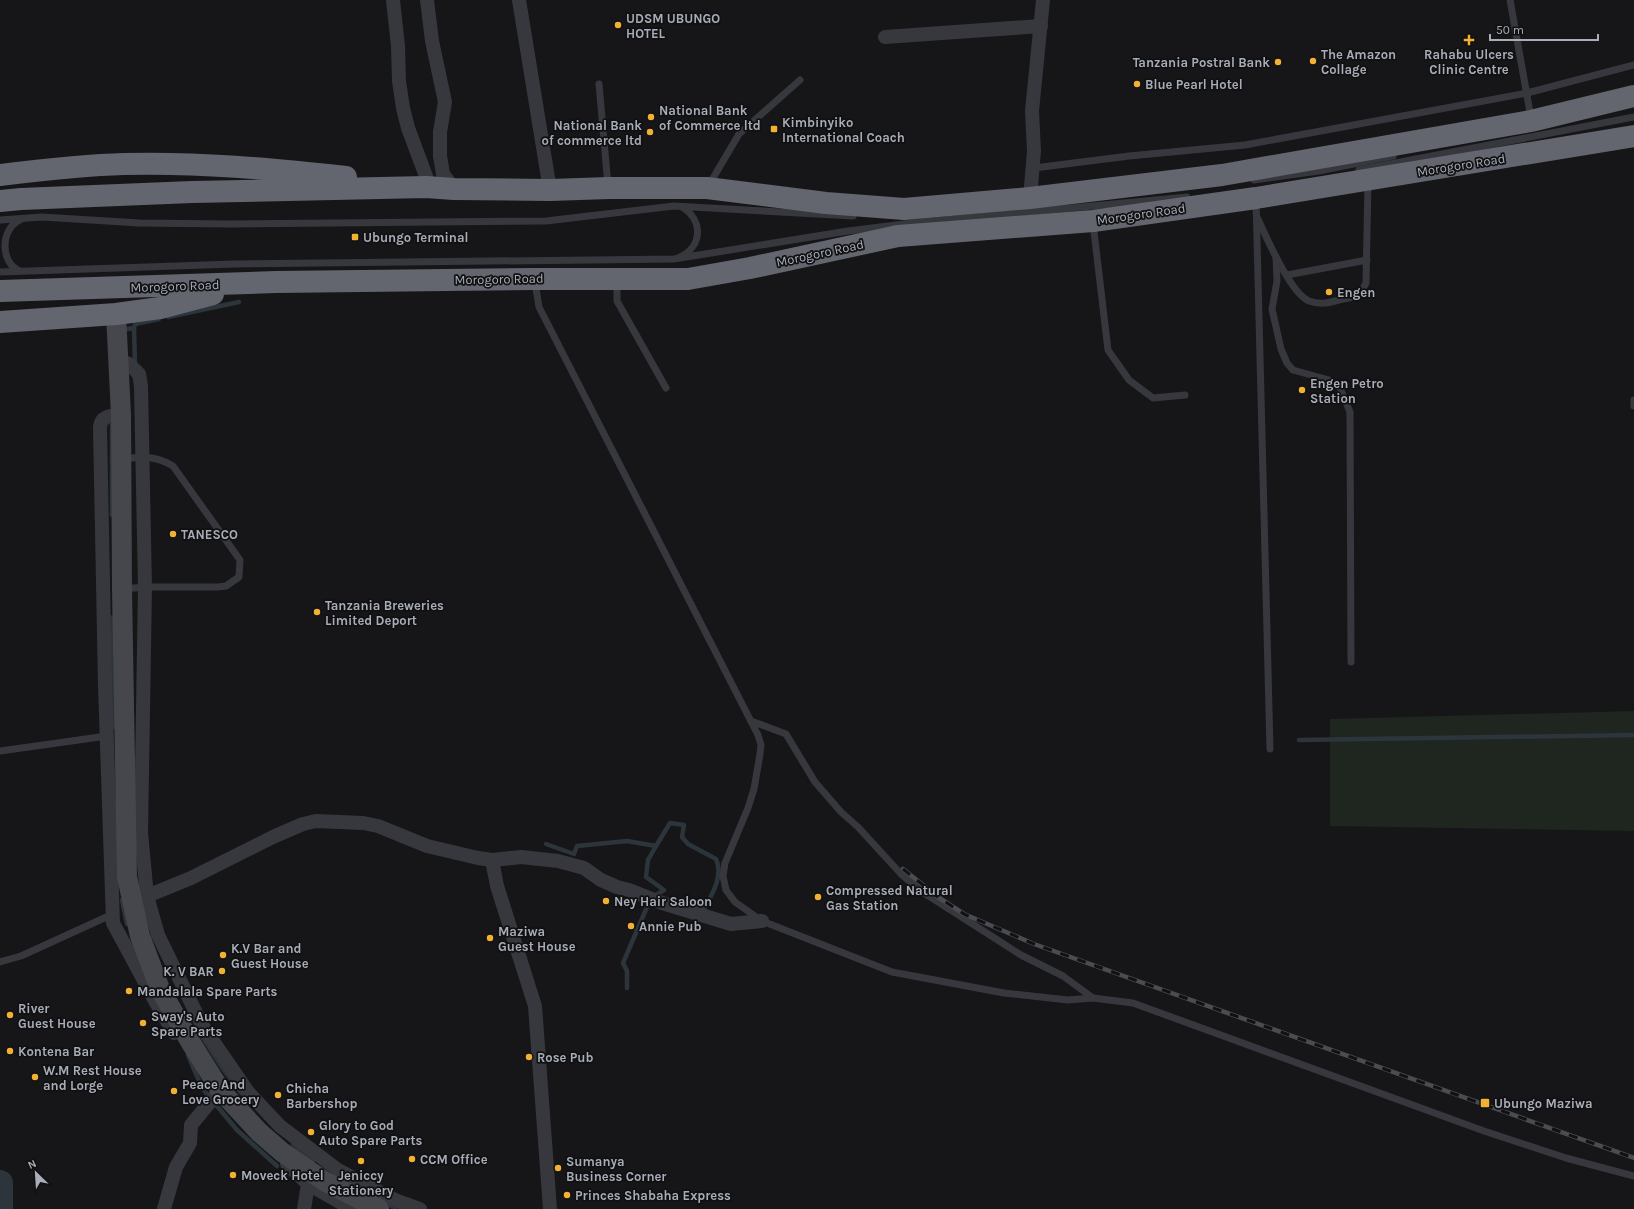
<svg xmlns="http://www.w3.org/2000/svg" width="1634" height="1209" font-family="Karla,sans-serif">
	<style>
		.green { fill: #1e261f }
		.lines { fill: none; stroke-linecap: round; stroke-linejoin: round }
		.stream { stroke: #2c353c; stroke-width: 4.5 }
		.river { stroke: #2c353c; stroke-width: 26 }
		.lane { stroke: #37383d; stroke-width: 7 }
		.street { stroke: #37383d; stroke-width: 14 }
		.secondary { stroke: #45474d; stroke-width: 20 }
		.highway { stroke: #63666e; stroke-width: 22 }
		.rail-casing { stroke: #4a4c52; stroke-width: 4.5 }
		.rail { stroke: #111113; stroke-width: 3; stroke-dasharray: 9; stroke-linecap: butt }
		.poi-dot { fill: #f2b134; stroke: #111113; stroke-width: 1.5 }
		.labels { text-anchor: middle; dominant-baseline: central; stroke-width: 3.5; stroke-linejoin: round; paint-order: stroke }
		.poi-label { font-size: 13px; font-weight: bold; fill: #a8adb8; stroke: #111113; text-anchor: start }
		.street-label { font-size: 13px; fill: #a8adb8; stroke: #111113 }
	</style>
	<rect width="100%" height="100%" fill="#161618"/>
	<!-- green -->
	<path class="green" d="M1634,711v120l-304,-5v-107z"/>
	<g class="lines">
		<!-- stream -->
		<g class="stream">
			<path d="M168,317l71,-15"/>
			<path d="M134,328l1,38"/>
			<path d="M121,330l13,-2 1,-4 24,-5"/>
			<path d="M112,423v92"/>
			<path d="M113,617v110"/>
			<path d="M1299,740l335,-5"/>
			<path d="M546,844l28,10 3,-8 50,-5 29,5 -8,14 -2,17 18,13 -11,7"/>
			<path d="M656,846l14,-23 14,2 -2,12 6,7 28,15c8,18 -5,37 -13,52"/>
			<path d="M122,900l5,24"/>
			<path d="M627,988v-17l-4,-8 24,-56"/>
			<path d="M196,1027l27,42 18,24"/>
			<path d="M188,1055l14,33 35,42 40,36"/>
			<path d="M293,1144l20,18"/>
			<path d="M384,1202l11,6"/>
		</g>
		<!-- river -->
		<path class="river" d="M0,1183v26"/>
		<!-- lane -->
		<g class="lane">
			<path d="M1510,0l21,118"/>
			<path d="M599,84l9,102"/>
			<path d="M1034,168l95,-12 116,-11 282,-52 107,-28"/>
			<path d="M1359,170l275,-53"/>
			<path d="M1254,180l65,-9 74,-15"/>
			<path d="M709,185l30,-51 61,-54"/>
			<path d="M1256,200l14,549"/>
			<path d="M1257,217c9,19 33,76 52,84 11,4 19,2 30,-1 15,-3 20,-3 27,-17l2,-101"/>
			<path d="M0,220l42,-3 97,6 91,1 316,-3 128,-15 179,10"/>
			<path d="M20,220c-20,9 -20,43 0,51"/>
			<path d="M1093,223l15,127 21,30 24,18 32,-3"/>
			<path d="M680,257c23,-11 23,-37 2,-50"/>
			<path d="M1276,257l1,24 -5,28 9,40 6,14 6,7 36,10 11,8 10,24 1,250"/>
			<path d="M0,272l234,-8 440,-5 174,-28 64,-8 275,-26"/>
			<path d="M1287,275l80,-15"/>
			<path d="M617,281v20l49,87"/>
			<path d="M535,282l4,25 219,428 3,10 -1,9 -6,35 -6,19 -23,55 -2,13 3,14 9,12 27,19 130,51 112,21 64,7 25,-2 40,5 351,128 82,27 68,18"/>
			<path d="M1634,400v6"/>
			<path d="M122,459c21,-2 32,-4 51,7l67,94 -1,17 -13,9 -8,1h-73l-22,2"/>
			<path d="M751,721l35,13 29,48 26,30 17,15 43,47 20,17 100,64 42,21 30,22"/>
			<path d="M0,751l107,-15"/>
			<path d="M0,962l21,-6 92,-42"/>
		</g>
		<!-- street -->
		<g class="street">
			<path d="M393,0l5,46 1,35 4,27 5,20 22,59"/>
			<path d="M427,0l5,41 13,61 -5,30v24l3,18 11,15"/>
			<path d="M519,0l31,190"/>
			<path d="M885,37l156,-11"/>
			<path d="M1030,198l4,-47 -2,-40 11,-111"/>
			<path d="M117,359l12,5 10,10 2,12 4,201 -4,246 6,63 11,39 44,90 46,67 32,34 58,44 57,30 25,9"/>
			<path d="M121,415c-9,1 -20,0 -21,12l5,258 8,238 42,78 19,32"/>
			<path d="M492,860l5,26 38,120 15,203"/>
			<path d="M147,896l44,-18 84,-42 28,-12 13,-3 47,2 15,3 49,20 51,12 14,2 29,-3 37,4 26,7 17,12 16,7 12,3 33,13 69,21 31,-3"/>
			<path d="M287,1164l21,20 44,25"/>
			<path d="M164,1209l12,-42 14,-24 1,-18 24,-29 6,-5"/>
			<path d="M304,1209l4,-25"/>
		</g>
		<!-- secondary -->
		<path class="secondary" d="M116,314l5,101 1,174 5,288 13,59 20,53 31,54 30,48 38,41 23,20 42,29 55,28"/>
		<!-- highway -->
		<g class="highway">
			<path d="M0,175c41,-5 83,-10 124,-11 74,-2 148,5 222,13"/>
			<path d="M0,201l21,-2 171,-7 234,-5 28,2 96,1 59,-2h98l119,15 78,6 126,-11 192,-23 309,-54 103,-25"/>
			<path d="M0,291l276,-9 258,-3h154l62,-11 148,-32 195,-15 163,-23 378,-62"/>
			<path d="M0,322l116,-8 44,-6 53,-14"/>
		</g>
		<defs>
			<path id="rail" d="M903,869l35,28 26,17 70,30 600,214"/>
		</defs>
		<!-- rail casing -->
		<use href="#rail" class="rail-casing"/>
		<!-- rail -->
		<use href="#rail" class="rail"/>
	</g>
	<!-- markers -->
	<g class="poi-dot">
		<circle cx="618" cy="25" r="4"/>
		<path d="M1467 34h4v4h4v4h-4v4h-4v-4h-4v-4h4z"/>
		<circle cx="1313" cy="61" r="4"/>
		<circle cx="1278" cy="62" r="4"/>
		<circle cx="1137" cy="84" r="4"/>
		<circle cx="651" cy="117" r="4"/>
		<rect x="770" y="125" width="8" height="8" rx="2"/>
		<circle cx="650" cy="132" r="4"/>
		<rect x="351" y="233" width="8" height="8" rx="2"/>
		<circle cx="1329" cy="292" r="4"/>
		<circle cx="1302" cy="390" r="4"/>
		<circle cx="173" cy="534" r="4"/>
		<circle cx="317" cy="612" r="4"/>
		<circle cx="818" cy="897" r="4"/>
		<circle cx="606" cy="901" r="4"/>
		<circle cx="631" cy="926" r="4"/>
		<circle cx="490" cy="938" r="4"/>
		<circle cx="223" cy="955" r="4"/>
		<circle cx="222" cy="971" r="4"/>
		<circle cx="129" cy="991" r="4"/>
		<circle cx="10" cy="1015" r="4"/>
		<circle cx="143" cy="1023" r="4"/>
		<circle cx="10" cy="1051" r="4"/>
		<circle cx="529" cy="1057" r="4"/>
		<circle cx="35" cy="1077" r="4"/>
		<circle cx="174" cy="1091" r="4"/>
		<circle cx="278" cy="1095" r="4"/>
		<rect x="1480" y="1098" width="10" height="10" rx="2"/>
		<circle cx="311" cy="1132" r="4"/>
		<circle cx="412" cy="1159" r="4"/>
		<circle cx="361" cy="1161" r="4"/>
		<circle cx="558" cy="1168" r="4"/>
		<circle cx="233" cy="1175" r="4"/>
		<circle cx="567" cy="1195" r="4"/>
	</g>
	<g class="labels">
		<!-- poi labels -->
		<g class="poi-label">
			<text x="626" y="18">UDSM UBUNGO<tspan x="626" dy="15">HOTEL</tspan></text>
			<text x="1321" y="54">The Amazon<tspan x="1321" dy="15">Collage</tspan></text>
			<text x="1469" y="54" text-anchor="middle">Rahabu Ulcers<tspan x="1469" dy="15">Clinic Centre</tspan></text>
			<text x="1270" y="62" text-anchor="end">Tanzania Postral Bank</text>
			<text x="1145" y="84">Blue Pearl Hotel</text>
			<text x="659" y="110">National Bank<tspan x="659" dy="15">of Commerce ltd</tspan></text>
			<text x="782" y="122">Kimbinyiko<tspan x="782" dy="15">International Coach</tspan></text>
			<text x="642" y="125" text-anchor="end">National Bank<tspan x="642" dy="15">of commerce ltd</tspan></text>
			<text x="363" y="237">Ubungo Terminal</text>
			<text x="1337" y="292">Engen</text>
			<text x="1310" y="383">Engen Petro<tspan x="1310" dy="15">Station</tspan></text>
			<text x="181" y="534">TANESCO</text>
			<text x="325" y="605">Tanzania Breweries<tspan x="325" dy="15">Limited Deport</tspan></text>
			<text x="826" y="890">Compressed Natural<tspan x="826" dy="15">Gas Station</tspan></text>
			<text x="614" y="901">Ney Hair Saloon</text>
			<text x="639" y="926">Annie Pub</text>
			<text x="498" y="931">Maziwa<tspan x="498" dy="15">Guest House</tspan></text>
			<text x="231" y="948">K.V Bar and<tspan x="231" dy="15">Guest House</tspan></text>
			<text x="214" y="971" text-anchor="end">K. V BAR</text>
			<text x="137" y="991">Mandalala Spare Parts</text>
			<text x="18" y="1008">River<tspan x="18" dy="15">Guest House</tspan></text>
			<text x="151" y="1016">Sway's Auto<tspan x="151" dy="15">Spare Parts</tspan></text>
			<text x="18" y="1051">Kontena Bar</text>
			<text x="537" y="1057">Rose Pub</text>
			<text x="43" y="1070">W.M Rest House<tspan x="43" dy="15">and Lorge</tspan></text>
			<text x="182" y="1084">Peace And<tspan x="182" dy="15">Love Grocery</tspan></text>
			<text x="286" y="1088">Chicha<tspan x="286" dy="15">Barbershop</tspan></text>
			<text x="1494" y="1103">Ubungo Maziwa</text>
			<text x="319" y="1125">Glory to God<tspan x="319" dy="15">Auto Spare Parts</tspan></text>
			<text x="420" y="1159">CCM Office</text>
			<text x="566" y="1161">Sumanya<tspan x="566" dy="15">Business Corner</tspan></text>
			<text x="241" y="1175">Moveck Hotel</text>
			<text x="361" y="1175" text-anchor="middle">Jeniccy<tspan x="361" dy="15">Stationery</tspan></text>
			<text x="575" y="1195">Princes Shabaha Express</text>
		</g>
		<!-- street labels -->
		<g class="street-label">
			<text transform="translate(1461 165) rotate(-9)">Morogoro Road</text>
			<text transform="translate(1141 214) rotate(-8)">Morogoro Road</text>
			<text transform="translate(820 253) rotate(-12)">Morogoro Road</text>
			<text transform="translate(499 279) rotate(-1)">Morogoro Road</text>
			<text transform="translate(175 286) rotate(-2)">Morogoro Road</text>
		</g>
	</g>
	<!-- north arrow -->
	<g transform="translate(36 1173) rotate(335)" stroke="#111113" stroke-width="3" paint-order="stroke">
	<path d="M0-3L7 15L0 10L-7 15Z" fill="#a8adb8"/>
	<text y="-6" font-size="11" font-weight="bold" text-anchor="middle" fill="#a8adb8">N</text>
	</g>
	<!-- scale -->
	<path d="M1490 34v6h108v-6" fill="none" stroke="#a8adb8" stroke-width="2"/>
	<text x="1496" y="34" font-size="12" fill="#a8adb8" stroke="#111113" stroke-width="3" paint-order="stroke">50 m</text>
</svg>
